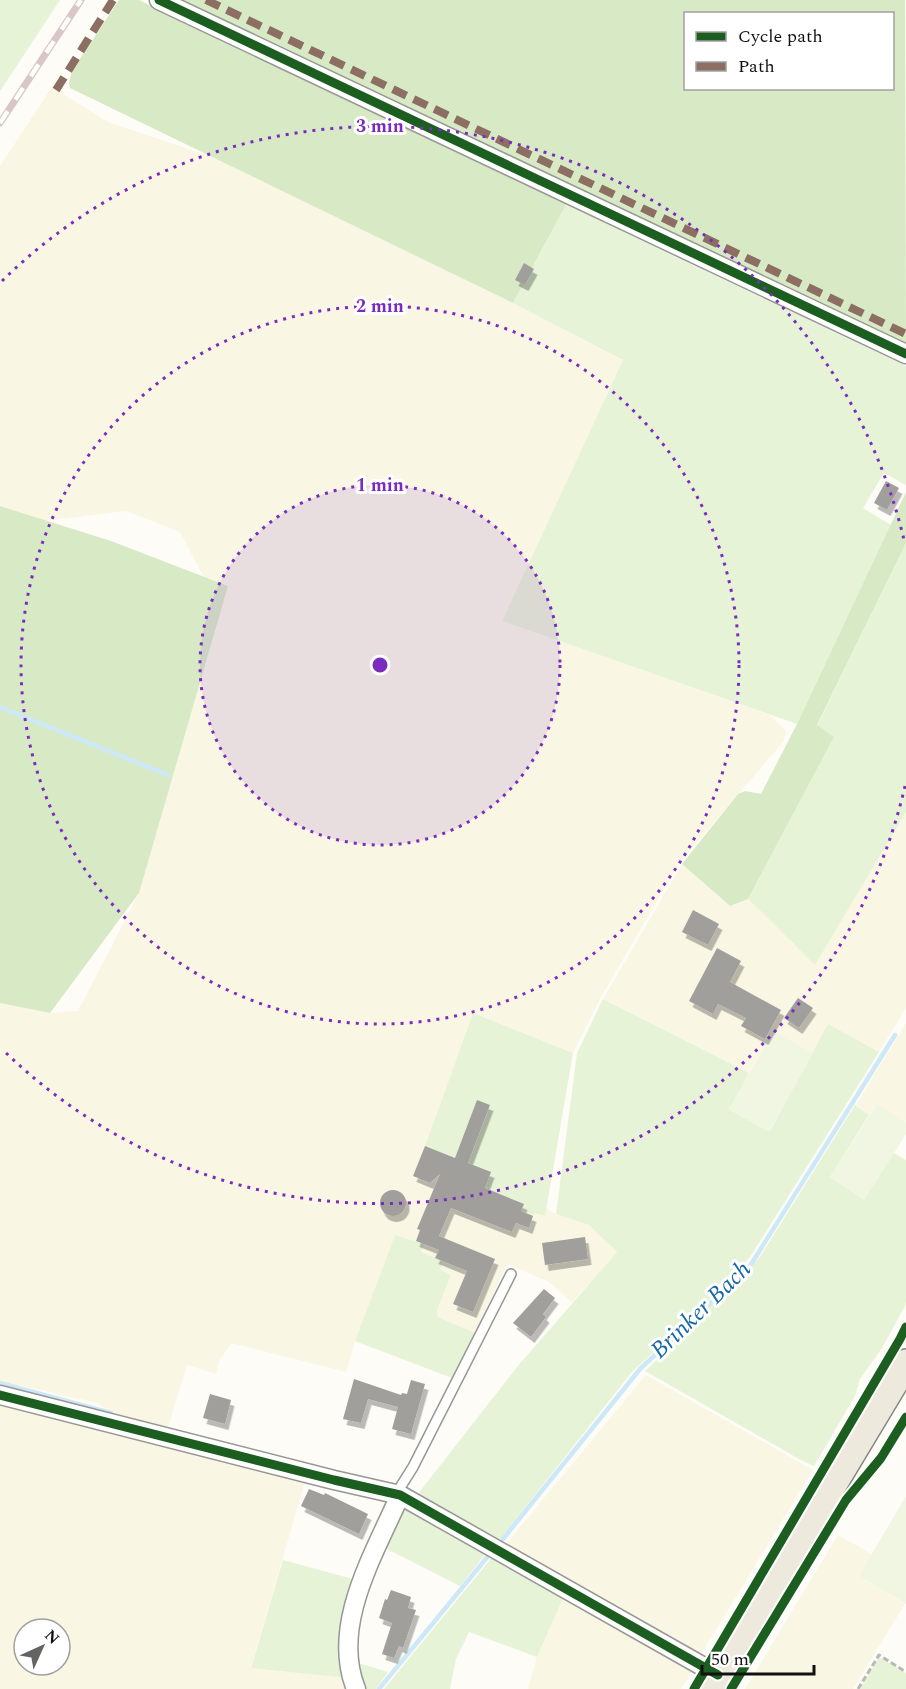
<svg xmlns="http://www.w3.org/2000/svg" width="906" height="1689" font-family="Spectral,serif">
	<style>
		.farmland { fill: #f9f7e4; fill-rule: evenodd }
		.green { fill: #e7f3d7 }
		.forest { fill: #d8eac5; fill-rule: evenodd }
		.pitch { fill: #f0f6e1 }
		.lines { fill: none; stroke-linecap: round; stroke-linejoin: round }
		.stream { stroke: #cde8f7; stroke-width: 4.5 }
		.building { fill: #a19f9c; filter: url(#shadow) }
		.service-casing { stroke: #979795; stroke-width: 12 }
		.minor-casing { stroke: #979795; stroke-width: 21 }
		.primary-casing { stroke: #858482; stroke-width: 30 }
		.path { stroke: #b9b9b8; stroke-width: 3; stroke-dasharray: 6 3; stroke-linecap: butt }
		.service { stroke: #fffffe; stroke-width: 9 }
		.minor { stroke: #fffffe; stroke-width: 18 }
		.primary { stroke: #ede9dc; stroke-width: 27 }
		.rail-casing { stroke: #d9c6c7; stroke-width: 7 }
		.rail { stroke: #fff; stroke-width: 4.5; stroke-dasharray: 14; stroke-linecap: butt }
		.quiet { stroke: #8d6e63; stroke-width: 8; stroke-dasharray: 15 8; stroke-linecap: butt }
		.cycleway-casing { stroke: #fff; stroke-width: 13 }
		.cycleway { stroke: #1b5e20; stroke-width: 9 }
		.ring { fill: none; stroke: #7b2cbf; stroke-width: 3; stroke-dasharray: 3 6 }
		.labels { text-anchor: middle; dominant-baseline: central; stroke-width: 6; stroke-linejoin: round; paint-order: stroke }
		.water-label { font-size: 24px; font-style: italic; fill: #1768a6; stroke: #fff }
		.centre { fill: #7b2cbf; stroke: #fff; stroke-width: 3 }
		.ring-label { font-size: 18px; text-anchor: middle; font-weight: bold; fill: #7b2cbf; stroke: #fff; stroke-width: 6; stroke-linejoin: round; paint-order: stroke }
	</style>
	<defs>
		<filter id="shadow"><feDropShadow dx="3.5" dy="6" stdDeviation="0" flood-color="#0004"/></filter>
	</defs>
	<rect width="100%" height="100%" fill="#fdfcf7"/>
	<!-- farmland -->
	<g class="farmland">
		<path d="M52,87l56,35 105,35 300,146 110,57 -121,261 268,94 16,16 -2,10 -104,121 -79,135 -28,56 -100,-40 -48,133 52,-46 13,5 -22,58 56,41 -3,7 12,5 1,-3 11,3 1,-8 10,6 33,11 28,27 -16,19 -29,31 -23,-20 -42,-18 -32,69 -37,-16 -1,-5 14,-37 -12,-6 -18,-17 3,-8 -29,-9 -40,106 -9,31 -115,-29 -12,18 -3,13 -29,-9 -20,66 -47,-11 -22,-17 -98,-22v-378l50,10 28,-2 61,-118 89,-307 -25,-10 -23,-44 -54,-21 -81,10 -45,-15v-340z"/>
		<path d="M906,812v196l-27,44 -51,-27 -15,28 -40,-22 -24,42 -146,-74 79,-135 47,42 19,-7 27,24 18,21 22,20z"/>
		<path d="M906,1023v100l-29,-19 -8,11 -13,-10z"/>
		<path d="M646,1375l167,95 -113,186 -195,-111z"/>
		<path d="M0,1404l305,78 -54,185 96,11 4,11h-351zM24,1629h36v36h-36z"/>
		<path d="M838,1535l34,19 -13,22 46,28 -52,85h-108z"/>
		<path d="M564,1596l126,72 1,5 -10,16h-153l9,-32z"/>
	</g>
	<!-- green -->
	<g class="green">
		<path d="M0,0h60l-60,91z"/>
		<path d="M567,203l56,29 283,134v119l-22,-12 -21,35 28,17 -94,199 -295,-103 121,-261 -110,-57z"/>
		<path d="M906,543v269l-91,153c-23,-22 -44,-45 -67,-66l86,-162 -17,-11z"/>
		<path d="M603,999l146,74 -19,37 40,21 58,-107 51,28 -129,205 -44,46 -75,70 -133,169 -80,-44 3,-8 96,-123 100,-115 -28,-27 -33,-11 21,-161z"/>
		<path d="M473,1013l100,40 -28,163 -11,-3 -1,3 -12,-5 -36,-23 -17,-25 22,-58 -13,-4 -22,57 -30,-12z"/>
		<path d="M855,1105l14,10 -39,62 34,22 30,-46 12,7v141l-1,5 -23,42 -22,31 -5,17 -41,70 -15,-7 -154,-88 115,-114z"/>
		<path d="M395,1235l29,9 -3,8 22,9 -3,8 11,6 -14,36 1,6 37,16 -23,45 -97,-37z"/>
		<path d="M402,1503l85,49 -27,34 -77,-39z"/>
		<path d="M494,1555l70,41 -27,61 -68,-25 -13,27 -6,30h-66z"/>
		<path d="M283,1560l73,20 -9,98 -96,-10z"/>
		<path d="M879,1657l27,16v16h-46z"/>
		<path d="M355,1662l33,10 -12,17h-12z"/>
	</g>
	<!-- forest -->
	<g class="forest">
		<path d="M119,0h20l428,203 -54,100 -443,-215 -1,-5 3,-12z"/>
		<path d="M180,0h725l1,344zM686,14h206v74h-206z"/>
		<path d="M906,492v51l-89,182 17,12 -86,162 -18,7 -48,-42 56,-70 7,-3 16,3 36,-70z"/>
		<path d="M0,506l111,35 117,45 -89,307 -89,120 -50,-10z"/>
	</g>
	<!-- pitch -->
	<g class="pitch">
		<path d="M773,1031l40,22 -44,79 -40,-23z"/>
		<path d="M877,1104l29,19v11l-42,66 -34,-23z"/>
		<path d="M906,1496v108l-47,-28z"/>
	</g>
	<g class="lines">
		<!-- stream -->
		<g class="stream">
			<path d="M0,707l168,68"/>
			<path d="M0,1383l111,30"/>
			<path d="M503,1539l137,-170 110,-103 145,-231"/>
			<path d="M379,1689l110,-134"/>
		</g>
	</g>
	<!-- building -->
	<g class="building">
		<path d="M524,263l10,6 -9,16 -10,-5z"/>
		<path d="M886,481l13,7 -12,22 -13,-7z"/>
		<path d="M693,910l26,14 -11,21 -26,-13z"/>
		<path d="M717,948l24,13 -11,21 51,28 -16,29 -24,-13 5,-8 -28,-14 -5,10 -24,-13z"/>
		<path d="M798,998l15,10 -14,20 -15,-10z"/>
		<path d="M477,1100l13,5 -22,58 23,9 -6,16 39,16 -3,7 12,5 -4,12 -13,-5 -4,9 -61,-24 -12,28 56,23 -22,53 -20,-8 14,-33 -32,-13 4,-8 -23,-9 4,-11 -3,-1 23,-55 -10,9 -17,-7 12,-30 30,12z"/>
		<circle cx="393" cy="1203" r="13"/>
		<path d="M585,1237l3,22 -43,6 -3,-22z"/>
		<path d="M544,1289l11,9 -12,16 3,3 -15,20 -18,-14z"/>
		<path d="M354,1379l47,16 1,-2 5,1 4,-14 14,4 -14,50 -19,-5 6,-22 -30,-8 -7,24 -18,-4z"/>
		<path d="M210,1394l21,6 -6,24 -22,-6z"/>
		<path d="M309,1489l15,6 1,-2 43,21 -9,20 -58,-28z"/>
		<path d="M391,1590l20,7 -3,11 8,2 -13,38 -4,-2 -5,12 -12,-4 10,-31 -13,-5 6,-19 2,1z"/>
	</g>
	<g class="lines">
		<defs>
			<path id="service" d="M396,1494l17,-27 98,-193"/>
			<g id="minor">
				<path d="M159,0l747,354"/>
				<path d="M0,1395l334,85 66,15 318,180"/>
				<path d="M356,1689c-26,-64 19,-136 44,-194"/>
			</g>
			<path id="primary" d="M710,1689l196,-326"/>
		</defs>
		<!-- service casing -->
		<use href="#service" class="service-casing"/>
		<!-- minor casing -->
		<use href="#minor" class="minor-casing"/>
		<!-- primary casing -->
		<use href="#primary" class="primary-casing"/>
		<!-- path -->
		<path class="path" d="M858,1689l21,-34 27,17"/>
		<!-- service -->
		<use href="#service" class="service"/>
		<!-- minor -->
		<use href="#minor" class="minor"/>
		<!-- primary -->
		<use href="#primary" class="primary"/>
		<defs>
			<path id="rail" d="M0,123l81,-123"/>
		</defs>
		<!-- rail casing -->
		<use href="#rail" class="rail-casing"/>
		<!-- rail -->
		<use href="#rail" class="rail"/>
		<!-- quiet -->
		<g class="quiet">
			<path d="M206,0l700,334"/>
			<path d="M56,90l57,-90"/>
		</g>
		<defs>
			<g id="cycleway">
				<path d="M159,0l747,354"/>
				<path d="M0,1395l334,85 66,15 318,180"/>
				<path d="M694,1689l206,-350 6,-12"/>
				<path d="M731,1689l115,-189 35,-42 25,-41"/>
			</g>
		</defs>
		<!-- cycleway casing -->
		<use href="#cycleway" class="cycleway-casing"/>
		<!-- cycleway -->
		<use href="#cycleway" class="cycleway"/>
	</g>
	<!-- distance rings -->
	<circle cx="380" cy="665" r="180" fill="#7b2cbf" fill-opacity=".12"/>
	<g class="ring">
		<circle cx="380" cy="665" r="180"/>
		<circle cx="380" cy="665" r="359"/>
		<path d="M905 786A539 539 0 0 1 2 1049M2 281A539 539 0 0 1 905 544"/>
	</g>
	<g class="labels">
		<!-- water labels -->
		<g class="water-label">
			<text transform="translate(701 1310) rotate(-44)">Brinker Bach</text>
		</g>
	</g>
	<circle cx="380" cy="665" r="9" class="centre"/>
	<g class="ring-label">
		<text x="380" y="132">3 min</text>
		<text x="380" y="312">2 min</text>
		<text x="380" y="491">1 min</text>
	</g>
	<!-- legend -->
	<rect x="684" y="12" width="210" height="78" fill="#ffffff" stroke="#a0a0a0" stroke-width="1.5"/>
	<rect x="696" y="32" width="30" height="9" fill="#1b5e20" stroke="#a0a0a0" stroke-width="1.5"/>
	<text x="738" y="42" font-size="18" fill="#111111">Cycle path</text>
	<rect x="696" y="62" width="30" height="9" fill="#8d6e63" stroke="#a0a0a0" stroke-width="1.5"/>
	<text x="738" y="72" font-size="18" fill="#111111">Path</text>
	<!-- north arrow -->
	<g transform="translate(42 1647) rotate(45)"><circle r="28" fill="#ffffff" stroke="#a0a0a0" stroke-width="1.5"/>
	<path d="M0-4.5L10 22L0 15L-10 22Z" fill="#646362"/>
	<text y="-9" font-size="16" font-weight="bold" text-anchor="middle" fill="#111111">N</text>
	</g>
	<!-- scale -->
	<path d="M702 1665v9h112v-9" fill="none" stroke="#111111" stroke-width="3"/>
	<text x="711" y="1665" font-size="18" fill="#111111" stroke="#ffffff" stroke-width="4.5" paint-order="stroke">50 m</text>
</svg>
